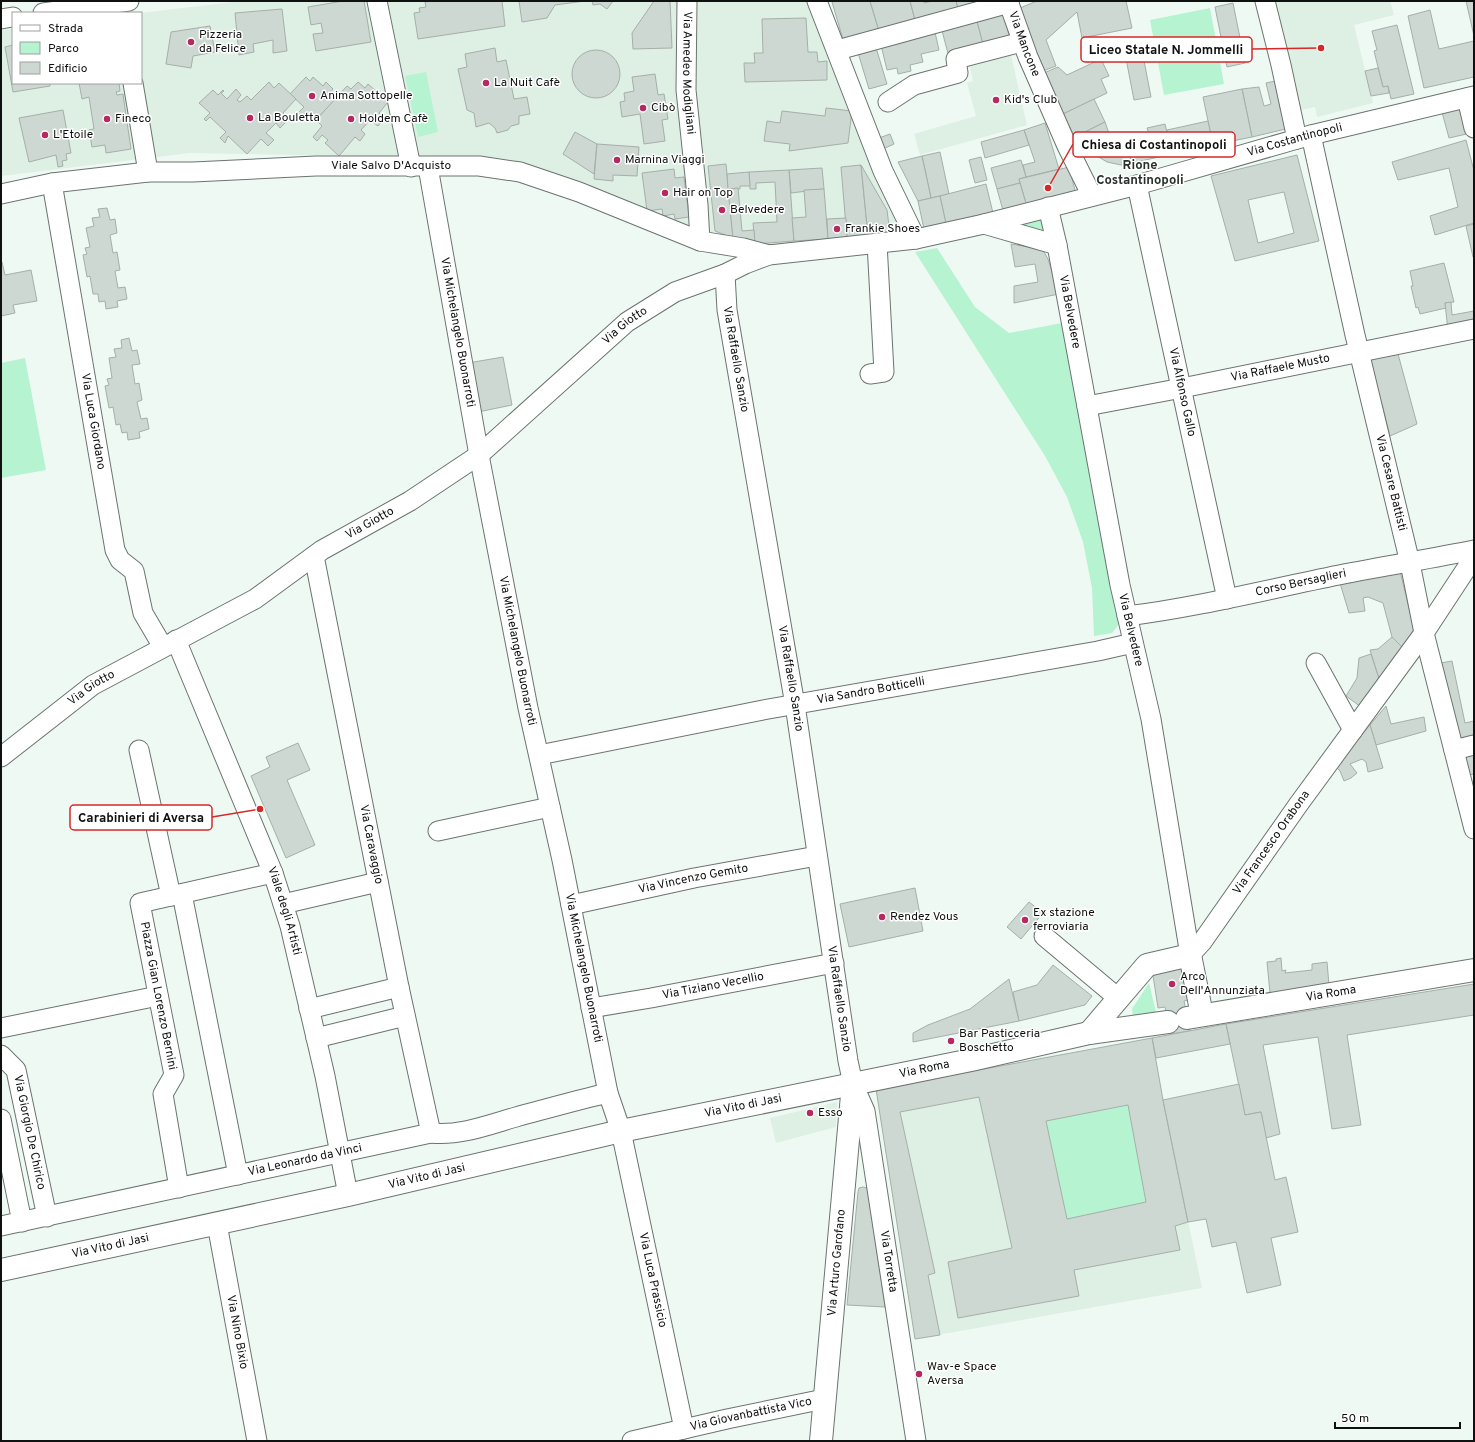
<svg xmlns="http://www.w3.org/2000/svg" width="1475" height="1442" font-family="Overpass,sans-serif">
	<style>
		.built { fill: #deefe4 }
		.green { fill: #b6f3d1 }
		.building { fill: #ced8d2; stroke: #a5afa9; fill-rule: evenodd }
		.lines { fill: none; stroke-linecap: round; stroke-linejoin: round }
		.street-casing { stroke: #6b746f; stroke-width: 21 }
		.secondary-casing { stroke: #6b746f; stroke-width: 24 }
		.street { stroke: #fff; stroke-width: 19 }
		.secondary { stroke: #fff; stroke-width: 22 }
		.poi-dot { fill: #b62960; stroke: #fff; stroke-width: 1.5 }
		.labels { text-anchor: middle; dominant-baseline: central; stroke-width: 3; stroke-linejoin: round; paint-order: stroke }
		.poi-label { font-size: 12px; fill: #0e110f; stroke: #fff; text-anchor: start }
		.street-label { font-size: 12px; fill: #0e110f; stroke: #fff }
		.neighbourhood-label { font-size: 13px; font-weight: bold; fill: #28302b; stroke: #fff }
		.leader { fill: none; stroke: #d62828; stroke-width: 1.5 }
		.callout-dot { fill: #d62828; stroke: #fff; stroke-width: 1.5 }
		.callout { fill: #fff; stroke: #d62828; stroke-width: 1.5 }
		.callout-label { font-size: 13px; text-anchor: middle; font-weight: bold; fill: #0e110f }
	</style>
	<rect width="100%" height="100%" fill="#eff9f3"/>
	<!-- built -->
	<g class="built">
		<path d="M241,1h572l90,236 -157,9 -296,-88 -260,-5 -189,23v-146l12,-1v54h128v-70z"/>
		<path d="M1271,1h119l4,14 -40,10 19,78 -56,14 -2,-10 -19,4z"/>
		<path d="M1011,55l16,70 -107,30 -6,-21 62,-18 -9,-33 6,-2 -3,-14z"/>
		<path d="M1152,1038l11,62 39,188 -287,51 -39,-250z"/>
		<path d="M837,1102l-1,25 -60,16 -6,-25z"/>
	</g>
	<!-- green -->
	<g class="green">
		<path d="M1210,8l14,76 -60,11 -14,-75z"/>
		<path d="M426,72l12,60 -20,5 -13,-61z"/>
		<path d="M1043,211l4,20 -42,-8z"/>
		<path d="M937,248l38,59 34,26 53,-10 58,300 -8,10 -18,3 -2,-48 -9,-46 -16,-45 -22,-41 -130,-204z"/>
		<path d="M25,358l21,112 -45,8v-115z"/>
		<path d="M1149,983l7,29 -23,4 -1,-7z"/>
		<path d="M1128,1105l18,97 -79,17 -21,-98z"/>
	</g>
	<!-- building -->
	<g class="building">
		<path d="M343,1h21l7,41 -55,9 -3,-17 10,-1 -2,-10 -10,2 -3,-18z"/>
		<path d="M432,1h70l3,25 -87,13 -4,-26 6,-1 -1,-4 7,-1 -1,-5z"/>
		<path d="M519,1h66l-30,4 -8,13 -25,4z"/>
		<path d="M592,1h21l-6,8 -7,-5 -7,1z"/>
		<path d="M654,1h16l2,47 -39,1 -1,-16z"/>
		<path d="M836,1h34l9,30 -34,15 -13,-44z"/>
		<path d="M870,1h40l5,19 -36,11z"/>
		<path d="M910,1h13l1,2 8,-2h24l2,7 -43,12z"/>
		<path d="M956,1h28l-26,7z"/>
		<path d="M1037,1h89l6,27 -50,10 -5,-26 -31,28 10,26 -13,5 -23,-63z"/>
		<path d="M1466,1h8v35z"/>
		<path d="M1233,3l12,60 -18,4 -12,-60z"/>
		<path d="M282,9l5,42 -14,2v-13l-20,4 1,8 -15,3 -4,-42z"/>
		<path d="M1430,10l9,39 35,-8v36l-50,11 -16,-72z"/>
		<path d="M1003,11l7,29 -26,8 -8,-30z"/>
		<path d="M806,18l2,34h9l1,10 9,-1v19l-82,2 -1,-19h11l-1,-10h9l-1,-34z"/>
		<path d="M976,18l8,30 -35,9 -8,-30z"/>
		<path d="M1397,25l17,69 -23,5 -3,-13 -5,1 -9,-36 3,-1 -5,-19z"/>
		<path d="M210,26l5,26 -22,4 -2,12 -25,-4 5,-32z"/>
		<path d="M934,28l5,22 -18,4 2,8 -13,3 1,6 -13,3 -1,-6 -10,2 -7,-29z"/>
		<path d="M1140,40l11,57 -17,3 -11,-57z"/>
		<path d="M874,41l13,43 -18,5 -13,-43z"/>
		<path d="M13,45v38h37v3l-37,6 -8,-45z"/>
		<path d="M495,48l2,14 9,-2 8,39 13,-2 3,17 -11,2v8l-8,2 -3,4 -11,3 -2,-5 -6,-5 -13,4 -2,-14 -7,-3 -9,-41 9,-2 -2,-13z"/>
		<circle cx="596" cy="74" r="24"/>
		<path d="M1101,59l8,17 -8,3 6,14 -44,21 -19,-41 14,-6 9,8z"/>
		<path d="M1378,68l5,19 5,-1 1,7 -18,3 -6,-25z"/>
		<path d="M655,74l3,21 6,-1 4,25 -6,1 3,21 -21,3 -4,-30 -18,3 -2,-15 5,-1 -1,-8 10,-2 -2,-14z"/>
		<path d="M306,77l4,4 3,-4 10,9 3,-4 7,7 -4,5 6,6 -19,20 -9,-9 -6,7 -4,-4 7,-7 -14,-13z"/>
		<path d="M1280,80l10,48 -38,9 -10,-48 17,-2 5,19 7,-2 -5,-21z"/>
		<path d="M269,82l5,6 5,-5 17,16 -13,14 6,6 -9,9 -4,-5 -10,10 8,7 -6,6 -7,-7 -14,15 -19,-18 -3,7 -5,-5 6,-6 -16,-15 -4,4 -2,-2 6,-6 -11,-10 14,-13 5,5 5,-5 1,1 -3,2 6,6 9,-10 5,6 -4,5 3,2 7,-6 4,4z"/>
		<path d="M358,82l7,6 3,-4 20,18 -9,11 6,5 -7,8 -8,-6 -9,10 4,4 -5,7 -5,-4 -16,19 -14,-13 3,-3 -6,-5 -5,6 -4,-4 9,-11 -6,-6 31,-34 4,3z"/>
		<path d="M79,83h40l1,8 -4,1 1,3 6,-1 3,21 -4,1 1,7 4,-1 4,27 -25,4 -1,-8 -13,2 -3,-17 5,-1 -5,-32 -7,2z"/>
		<path d="M1242,89l10,48 -39,8 -10,-48z"/>
		<path d="M1094,99l11,23 -30,15 -12,-23z"/>
		<path d="M1464,107l7,26 -22,5 -7,-26z"/>
		<path d="M826,108l26,3 -4,32 -59,8 1,-7 -26,-3 3,-20 13,2 2,-12 43,5z"/>
		<path d="M63,110l8,43 -5,1 1,6 -5,1 1,5 -5,1 -2,-12 -27,7 -10,-44z"/>
		<path d="M1208,121l5,24 -41,9 -5,-24z"/>
		<path d="M1105,122l7,20 15,-3 5,24 -11,2 -14,-3 -20,-12 -9,-7 -3,-6z"/>
		<path d="M1045,123l14,46 -33,8 -3,-12 12,-3 -11,-32z"/>
		<path d="M1165,124l7,30 -40,9 -5,-24 22,-5 -2,-6z"/>
		<path d="M1024,130l5,15 -44,13 -4,-16z"/>
		<path d="M575,132l22,12 -3,30 -31,-20z"/>
		<path d="M890,134l4,10 -11,5 -4,-11z"/>
		<path d="M1466,140l8,31v52l-39,12 -5,-19 28,-9 -9,-39 -51,12 -6,-18z"/>
		<path d="M597,144l42,3 -2,29 -24,-1v6l-19,-2z"/>
		<path d="M940,152l9,42 -18,4 -9,-42z"/>
		<path d="M1297,155l22,86 -84,20 -24,-85zM1284,192l10,41 -36,10 -10,-43z"/>
		<path d="M922,156l9,42 -13,3 -20,-39z"/>
		<path d="M981,157l6,23 -12,3 -6,-23z"/>
		<path d="M1021,160l5,17 -7,2 1,4 -23,6 -6,-21z"/>
		<path d="M726,164l7,74 -18,-7 -7,-65z"/>
		<path d="M861,165l7,71 -21,2 -6,-71z"/>
		<path d="M861,165l26,45 3,24 -22,2z"/>
		<path d="M1069,167l7,27 -49,13 -8,-28z"/>
		<path d="M822,168l2,21 -33,4 -2,-23z"/>
		<path d="M674,169l1,9 9,-1 5,40 -14,2 -1,-5 -11,2 -1,-7 -15,2 -5,-38z"/>
		<path d="M789,170l5,71 -39,3 -2,-21 24,-1 -2,-40 -19,1v6h-6l-1,-17z"/>
		<path d="M749,172l1,14h-10v3h-12l-1,-15z"/>
		<path d="M1020,183l7,24 -23,7 -7,-25z"/>
		<path d="M986,184l7,29 -47,11 -6,-28z"/>
		<path d="M738,188l4,43 12,-1 1,14 -22,-6 -5,-49z"/>
		<path d="M824,189l4,50 -34,2 -2,-23 14,-1 -2,-27z"/>
		<path d="M940,196l6,28 -22,5 -6,-28z"/>
		<path d="M107,208l3,12 5,-1 2,14 -7,2 3,18 4,-1 3,18 -5,1 3,17 7,-1 2,12 -10,2 1,6 -12,2 -1,-8 -6,1 -1,-8h-5l-3,-18 -3,1 -4,-22 4,-1 -2,-6 5,-1 -4,-19 8,-2 -2,-8 8,-1 -2,-8z"/>
		<path d="M846,218l1,20 -19,1 -1,-20z"/>
		<path d="M1474,224v32l-1,1 -7,-31z"/>
		<path d="M1011,244l29,5 4,3 4,7 11,35 -45,9v-17l24,-4 -3,-18 -20,3z"/>
		<path d="M1,262h1l3,13 26,-5 6,31 -24,4 2,8 -14,3z"/>
		<path d="M1444,263l10,39 -9,1 1,5 -26,6 -2,-7 -2,1 -5,-22h2l-3,-15z"/>
		<path d="M1451,302l1,13 22,-4v15l-26,5 -3,-28z"/>
		<path d="M129,338l3,13 5,-1 3,14 -8,1 3,19 4,-1 3,17 -5,2 4,17 6,-1 2,11 -10,3 1,6 -12,2 -1,-8 -5,1 -2,-9 -4,1 -3,-18 -4,1 -4,-22 4,-1 -2,-6 5,-1 -3,-20 7,-1 -2,-8 8,-1 -1,-8z"/>
		<path d="M1398,354l19,70 -27,12 -8,-32h-7l-11,-43z"/>
		<path d="M503,357l9,48 -34,7 -10,-49z"/>
		<path d="M1400,571l15,62 -12,15 -11,-11 -9,-34 -15,-6 -5,1 2,13 -16,2 -9,-30z"/>
		<path d="M1392,637l11,11 -23,34 -10,-32 8,-1z"/>
		<path d="M1371,654l9,28 -19,25 -15,-11 11,-18 2,-20z"/>
		<path d="M1452,661l13,62 9,-2v21l-18,4 -21,-82z"/>
		<path d="M1386,706l5,18 33,-7 2,14 -50,14 -6,-20z"/>
		<path d="M1370,725l13,43 -15,4 -2,-10 -4,-3 -12,5 7,9 -6,5 -7,3 -4,-10 -5,-5z"/>
		<path d="M298,743l12,27 -23,10 28,65 -29,13 -35,-82 19,-9 -4,-10z"/>
		<path d="M1474,755v19l-10,2 -4,-17z"/>
		<path d="M915,888l8,43 -74,16 -9,-43z"/>
		<path d="M1029,902l14,11 -22,26 -14,-12z"/>
		<path d="M1281,958l1,13 4,-1 -1,3 27,-3v-6l15,-2 2,23 -59,8 -3,-31 9,-1v-2z"/>
		<path d="M1185,963l7,36 -8,2 6,30 -20,3 -5,-27 -7,1 -6,-39z"/>
		<path d="M1053,965l39,31 -7,9 -66,16 -6,-29 24,-7z"/>
		<path d="M1009,979l10,42 -106,21v-9l15,-8 42,-16z"/>
		<path d="M1474,984v31l-127,20 14,90 -29,4 -14,-92 -55,8 17,89 -14,4 -5,-26 -16,3 -19,-91z"/>
		<path d="M1226,1024l4,20 -74,14 -4,-20z"/>
		<path d="M1152,1038l11,62 25,122 -13,4 5,24 -106,20 5,26 -121,22 -10,-56 64,-14 -33,-151 -79,15 35,161 -7,2 12,60 -25,4 -39,-250zM1128,1105l18,97 -79,17 -21,-98z"/>
		<path d="M1239,1084l6,31 16,-3 14,68 11,-3 12,55 -27,6 10,47 -34,8 -11,-51 -24,5 -6,-28 -18,3 -25,-122z"/>
		<path d="M863,1187l4,1 2,4 16,115 -38,-2 11,-113 1,-4z"/>
	</g>
	<g class="lines">
		<defs>
			<g id="street">
				<path d="M377,1l34,166"/>
				<path id="s1" d="M687,1l-1,89 12,115 2,36"/>
				<path d="M817,1l66,170 33,68"/>
				<path id="s2" d="M1008,1l20,56 39,89 25,50"/>
				<path d="M1265,1l16,64 16,74"/>
				<path d="M43,13l86,-12"/>
				<path d="M1,19l12,-2"/>
				<path d="M845,48l164,-45"/>
				<path d="M133,83l15,89"/>
				<path d="M1467,98l7,30"/>
				<path d="M888,102l26,-17 44,-12 -2,-14 66,-17"/>
				<path id="s3" d="M1311,135l44,200 55,228 14,70 50,196"/>
				<path id="s4" d="M428,167l51,288 49,253 34,152 46,233 13,38 63,298"/>
				<path id="s5" d="M52,183l63,367 5,10 14,11 9,42 20,34"/>
				<path id="s6" d="M1137,185l90,414"/>
				<path id="s7" d="M1,194l51,-11 96,-11h45l123,-6h163l41,6 59,20 121,49 43,7 26,7"/>
				<path id="s8" d="M1048,207l9,38 63,340 31,134 39,236"/>
				<path d="M984,224l73,21"/>
				<path id="s9" d="M725,274l2,36 68,395 53,356 5,23 12,27 51,330"/>
				<path d="M870,374l14,-2 -7,-129"/>
				<path id="s10" d="M1087,406l95,-18 292,-59"/>
				<path id="s11" d="M314,556l85,431 32,146"/>
				<path id="s12" d="M1127,616c72,-9 142,-27 212,-41 45,-9 90,-16 135,-25"/>
				<path id="s13" d="M176,640l97,233 17,53 35,150 23,119"/>
				<path d="M1316,663l37,67"/>
				<path d="M139,750l32,146"/>
				<path d="M1454,750l20,-5"/>
				<path id="s14" d="M539,755l224,-45 335,-59 35,-8"/>
				<path id="s15" d="M1,757l92,-72 162,-86 67,-49 88,-49 69,-46 148,-133 48,-30 50,-18 20,-10 24,-9 147,-16 68,-15 153,-39 174,-50 163,-39"/>
				<path d="M438,831l112,-24"/>
				<path d="M182,894l56,281"/>
				<path d="M283,904l95,-22"/>
				<path id="s16" d="M571,905l123,-27 123,-22"/>
				<path d="M1044,936l74,62"/>
				<path id="s17" d="M1190,955l12,-13 96,-137 126,-172 50,-76"/>
				<path id="s18" d="M591,1008l60,-10 183,-35"/>
				<path d="M309,1009l90,-22"/>
				<path d="M1,1028l157,-32"/>
				<path d="M316,1038l89,-22"/>
				<path id="s19" d="M1,1055l15,15 31,147"/>
				<path d="M1,1119l21,103"/>
				<path d="M179,1188l-16,-94 11,-19 -34,-172 133,-30"/>
				<path id="s20" d="M217,1224l40,217"/>
				<path id="s21" d="M1,1226l430,-93c29,3 57,-8 85,-16 30,-8 61,-17 92,-24"/>
				<path id="s22" d="M632,1441l95,-22 97,-20"/>
			</g>
			<g id="secondary">
				<path id="s23" d="M1187,1018l287,-48"/>
				<path d="M1089,1033l58,-68 43,-10 12,60"/>
				<path id="s24" d="M1,1270l347,-75 273,-64 350,-71 118,-27 79,-11"/>
				<path id="s25" d="M821,1441l32,-357"/>
			</g>
		</defs>
		<!-- street casing -->
		<use href="#street" class="street-casing"/>
		<!-- secondary casing -->
		<use href="#secondary" class="secondary-casing"/>
		<!-- street -->
		<use href="#street" class="street"/>
		<!-- secondary -->
		<use href="#secondary" class="secondary"/>
	</g>
	<!-- markers -->
	<g class="poi-dot">
		<circle cx="191" cy="42" r="4"/>
		<circle cx="486" cy="83" r="4"/>
		<circle cx="312" cy="96" r="4"/>
		<circle cx="996" cy="100" r="4"/>
		<circle cx="643" cy="108" r="4"/>
		<circle cx="250" cy="118" r="4"/>
		<circle cx="107" cy="119" r="4"/>
		<circle cx="351" cy="119" r="4"/>
		<circle cx="45" cy="135" r="4"/>
		<circle cx="617" cy="160" r="4"/>
		<circle cx="665" cy="193" r="4"/>
		<circle cx="722" cy="210" r="4"/>
		<circle cx="837" cy="229" r="4"/>
		<circle cx="882" cy="917" r="4"/>
		<circle cx="1025" cy="920" r="4"/>
		<circle cx="1172" cy="984" r="4"/>
		<circle cx="951" cy="1041" r="4"/>
		<circle cx="810" cy="1113" r="4"/>
		<circle cx="919" cy="1374" r="4"/>
	</g>
	<g class="labels">
		<!-- poi labels -->
		<g class="poi-label">
			<text x="199" y="35">Pizzeria<tspan x="199" dy="14">da Felice</tspan></text>
			<text x="494" y="83">La Nuit Cafè</text>
			<text x="320" y="96">Anima Sottopelle</text>
			<text x="1004" y="100">Kid's Club</text>
			<text x="651" y="108">Cibò</text>
			<text x="258" y="118">La Bouletta</text>
			<text x="115" y="119">Fineco</text>
			<text x="359" y="119">Holdem Cafè</text>
			<text x="53" y="135">L'Etoile</text>
			<text x="625" y="160">Marnina Viaggi</text>
			<text x="673" y="193">Hair on Top</text>
			<text x="730" y="210">Belvedere</text>
			<text x="845" y="229">Frankie Shoes</text>
			<text x="1033" y="913">Ex stazione<tspan x="1033" dy="14">ferroviaria</tspan></text>
			<text x="890" y="917">Rendez Vous</text>
			<text x="1180" y="977">Arco<tspan x="1180" dy="14">Dell'Annunziata</tspan></text>
			<text x="959" y="1034">Bar Pasticceria<tspan x="959" dy="14">Boschetto</tspan></text>
			<text x="818" y="1113">Esso</text>
			<text x="927" y="1367">Wav-e Space<tspan x="927" dy="14">Aversa</tspan></text>
		</g>
		<!-- street labels -->
		<g class="street-label">
			<text stroke="none"><textPath href="#s2" startOffset="46">Via Mancone</textPath></text>
			<text stroke="none"><textPath href="#s1" startOffset="72">Via Amedeo Modigliani</textPath></text>
			<text stroke="none"><textPath href="#s15" startOffset="1463">Via Costantinopoli</textPath></text>
			<text stroke="none"><textPath href="#s7" startOffset="392">Viale Salvo D'Acquisto</textPath></text>
			<text stroke="none"><textPath href="#s8" startOffset="107">Via Belvedere</textPath></text>
			<text stroke="none"><textPath href="#s15" startOffset="762">Via Giotto</textPath></text>
			<text stroke="none"><textPath href="#s4" startOffset="168">Via Michelangelo Buonarroti</textPath></text>
			<text stroke="none"><textPath href="#s9" startOffset="86">Via Raffaello Sanzio</textPath></text>
			<text stroke="none"><textPath href="#s10" startOffset="197">Via Raffaele Musto</textPath></text>
			<text stroke="none"><textPath href="#s6" startOffset="212">Via Alfonso Gallo</textPath></text>
			<text stroke="none"><textPath href="#s5" startOffset="242">Via Luca Giordano</textPath></text>
			<text stroke="none"><textPath href="#s3" startOffset="357">Via Cesare Battisti</textPath></text>
			<text stroke="none"><textPath href="#s15" startOffset="438">Via Giotto</textPath></text>
			<text stroke="none"><textPath href="#s12" startOffset="177">Corso Bersaglieri</textPath></text>
			<text stroke="none"><textPath href="#s8" startOffset="431">Via Belvedere</textPath></text>
			<text stroke="none"><textPath href="#s4" startOffset="492">Via Michelangelo Buonarroti</textPath></text>
			<text stroke="none"><textPath href="#s9" startOffset="410">Via Raffaello Sanzio</textPath></text>
			<text stroke="none"><textPath href="#s15" startOffset="114">Via Giotto</textPath></text>
			<text stroke="none"><textPath href="#s14" startOffset="338">Via Sandro Botticelli</textPath></text>
			<text stroke="none"><textPath href="#s17" startOffset="139">Via Francesco Orabona</textPath></text>
			<text stroke="none"><textPath href="#s11" startOffset="294">Via Caravaggio</textPath></text>
			<text stroke="none"><textPath href="#s16" startOffset="125">Via Vincenzo Gemito</textPath></text>
			<text stroke="none"><textPath href="#s13" startOffset="292">Viale degli Artisti</textPath></text>
			<text stroke="none"><textPath href="#s4" startOffset="816">Via Michelangelo Buonarroti</textPath></text>
			<text stroke="none"><textPath href="#s18" startOffset="124">Via Tiziano Vecellio</textPath></text>
			<text stroke="none"><textPath href="#s23" startOffset="146">Via Roma</textPath></text>
			<text transform="translate(158 996) rotate(79)">Piazza Gian Lorenzo Bernini</text>
			<text stroke="none"><textPath href="#s9" startOffset="734">Via Raffaello Sanzio</textPath></text>
			<text stroke="none"><textPath href="#s24" startOffset="945">Via Roma</textPath></text>
			<text stroke="none"><textPath href="#s24" startOffset="760">Via Vito di Jasi</textPath></text>
			<text stroke="none"><textPath href="#s19" startOffset="85">Via Giorgio De Chirico</textPath></text>
			<text stroke="none"><textPath href="#s21" startOffset="311">Via Leonardo da Vinci</textPath></text>
			<text stroke="none"><textPath href="#s24" startOffset="436">Via Vito di Jasi</textPath></text>
			<text stroke="none"><textPath href="#s24" startOffset="112">Via Vito di Jasi</textPath></text>
			<text stroke="none"><textPath href="#s9" startOffset="1002">Via Torretta</textPath></text>
			<text stroke="none"><textPath href="#s25" startOffset="179">Via Arturo Garofano</textPath></text>
			<text stroke="none"><textPath href="#s4" startOffset="1136">Via Luca Prassicio</textPath></text>
			<text stroke="none"><textPath href="#s20" startOffset="110">Via Nino Bixio</textPath></text>
			<text stroke="none"><textPath href="#s22" startOffset="122">Via Giovanbattista Vico</textPath></text>
		</g>
		<!-- neighbourhood labels -->
		<g class="neighbourhood-label">
			<text x="1140" y="166">Rione<tspan x="1140" dy="15">Costantinopoli</tspan></text>
		</g>
	</g>
	<!-- callouts -->
	<path class="leader" d="M1321 48L1252 49M1048 188L1073 144M260 809L212 817"/>
	<g class="callout-dot">
		<circle cx="1321" cy="48" r="4"/>
		<circle cx="1048" cy="188" r="4"/>
		<circle cx="260" cy="809" r="4"/>
	</g>
	<g class="callout">
		<rect x="1081" y="37" width="171" height="25" rx="4"/>
		<rect x="1073" y="132" width="162" height="25" rx="4"/>
		<rect x="70" y="805" width="142" height="25" rx="4"/>
	</g>
	<g class="callout-label">
		<text x="1166" y="54">Liceo Statale N. Jommelli</text>
		<text x="1154" y="149">Chiesa di Costantinopoli</text>
		<text x="141" y="822">Carabinieri di Aversa</text>
	</g>
	<!-- border -->
	<rect width="1475" height="1442" fill="none" stroke="#0e110f" stroke-width="4"/>
	<!-- legend -->
	<rect x="12" y="12" width="130" height="72" fill="#ffffff" stroke="#9fa09f"/>
	<rect x="20" y="25" width="20" height="6" fill="#ffffff" stroke="#9fa09f"/>
	<text x="48" y="32" font-size="12" fill="#0e110f">Strada</text>
	<rect x="20" y="42" width="20" height="12" fill="#b6f3d1" stroke="#9fa09f"/>
	<text x="48" y="52" font-size="12" fill="#0e110f">Parco</text>
	<rect x="20" y="62" width="20" height="12" fill="#ced8d2" stroke="#9fa09f"/>
	<text x="48" y="72" font-size="12" fill="#0e110f">Edificio</text>
	<!-- scale -->
	<path d="M1335 1422v6h125v-6" fill="none" stroke="#0e110f" stroke-width="2"/>
	<text x="1341" y="1422" font-size="12" fill="#0e110f" stroke="#ffffff" stroke-width="3" paint-order="stroke">50 m</text>
</svg>
